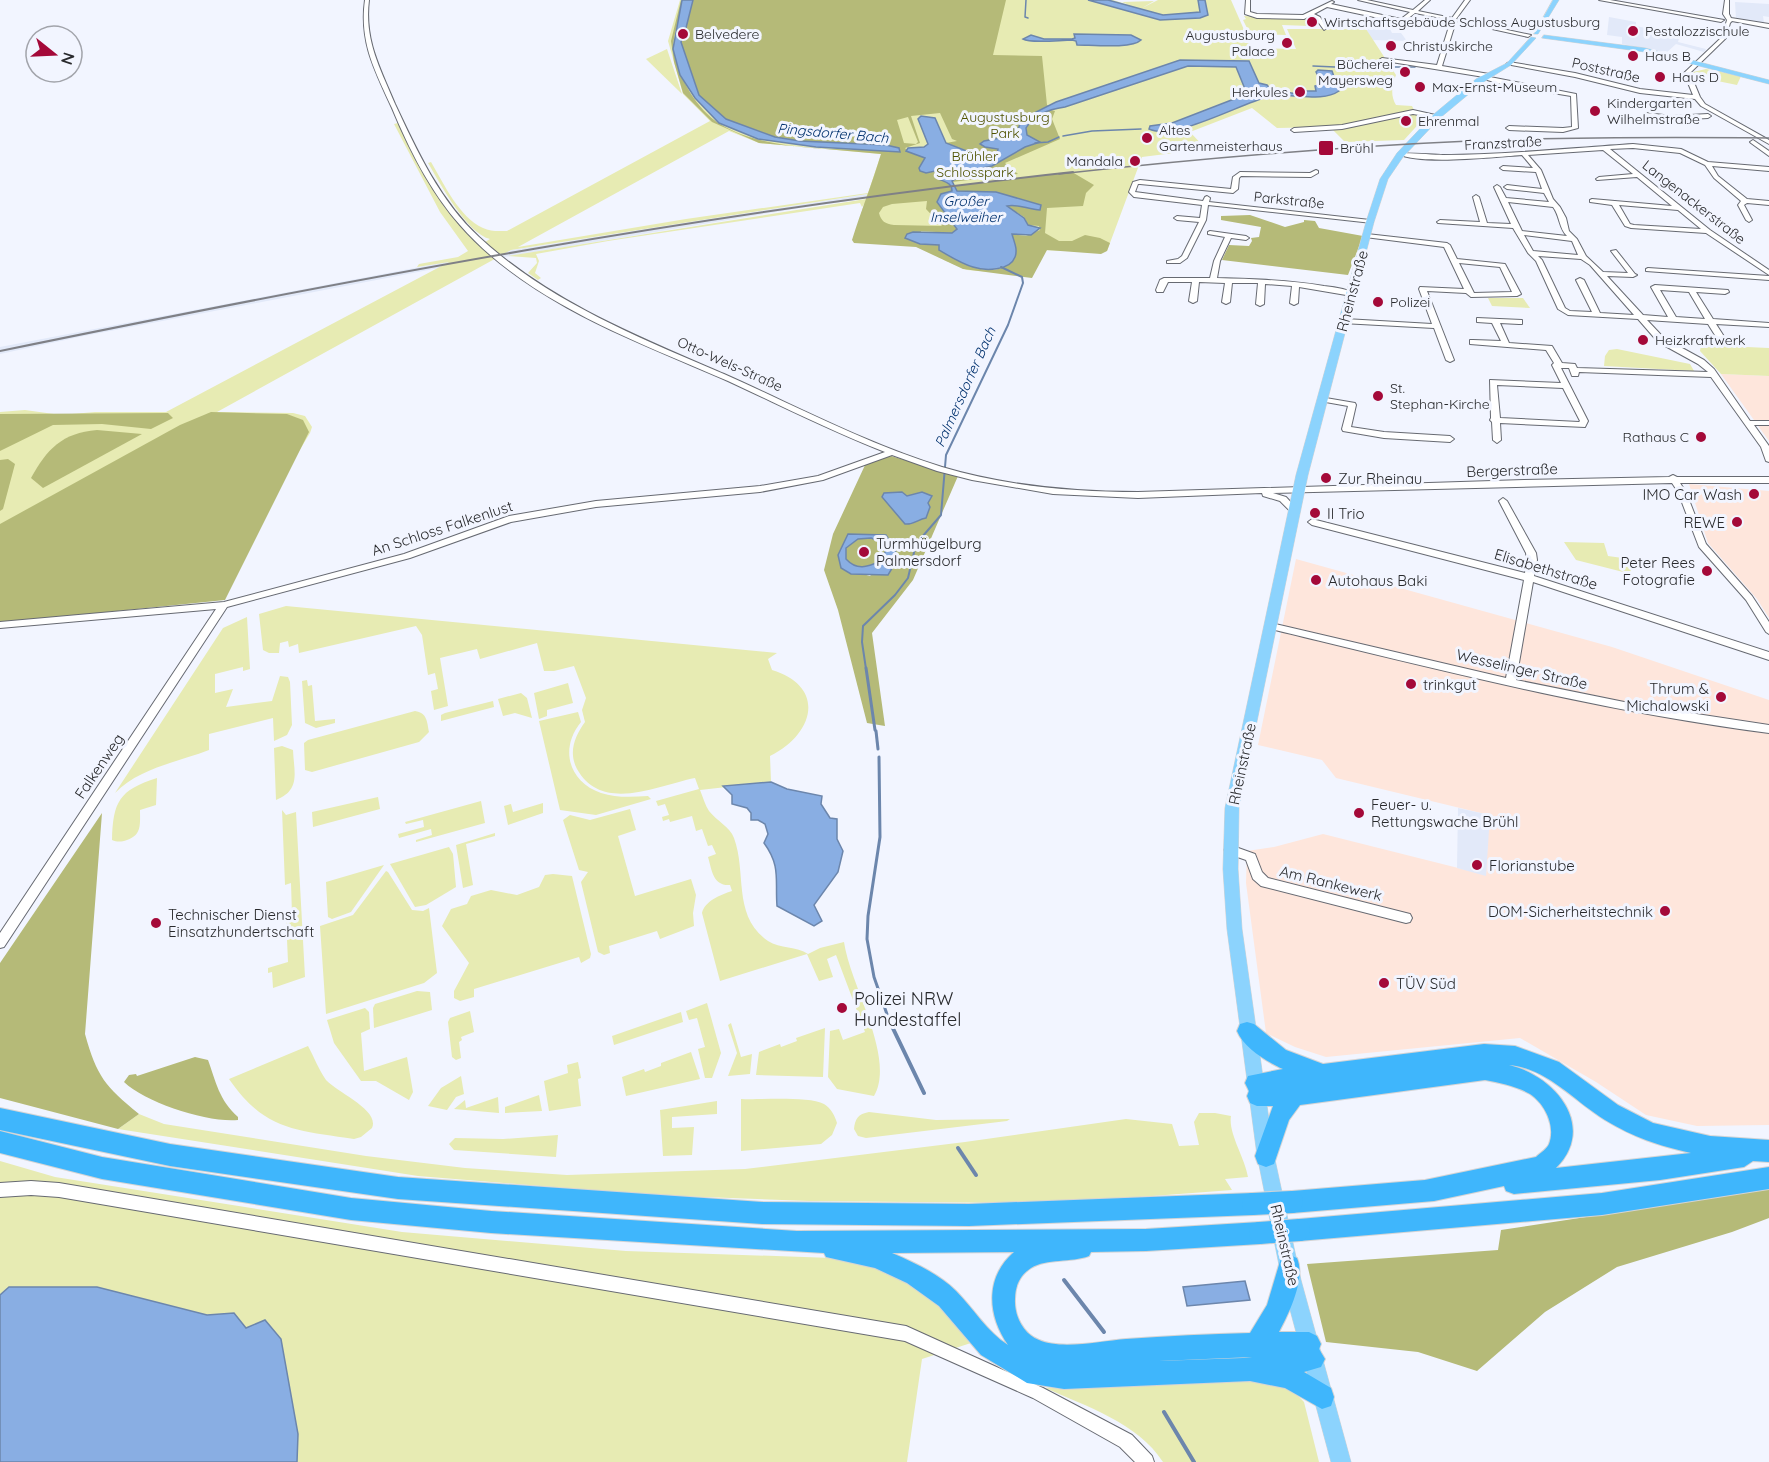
<svg xmlns="http://www.w3.org/2000/svg" width="1769" height="1462" font-family="Quicksand,sans-serif">
	<style>
		.commercial { fill: #fee6dc }
		.built { fill: #e2e9f9 }
		.green { fill: #e7ebb3; fill-rule: evenodd }
		.forest { fill: #b5ba78; fill-rule: evenodd }
		.water { fill: #89aee3; stroke: #6c86ac; stroke-width: 1.5; fill-rule: evenodd }
		.lines { fill: none; stroke-linecap: round; stroke-linejoin: round }
		.stream-far3 { stroke: #6c86ac; stroke-width: 1.5 }
		.stream-far2 { stroke: #6c86ac; stroke-width: 2 }
		.stream-far1 { stroke: #6c86ac; stroke-width: 3 }
		.stream { stroke: #6c86ac; stroke-width: 4 }
		.minor-casing { stroke: #676a72; stroke-width: 2 }
		.major-casing { stroke: #d4d4d5; stroke-width: 1 }
		.highway-casing { stroke: #d4d4d5; stroke-width: 2 }
		.minor { fill: #fff; fill-rule: evenodd }
		.major { fill: #8cd3fd; fill-rule: evenodd }
		.highway { fill: #3fb6fc; fill-rule: evenodd }
		.rail-far1 { stroke: #7f8086; stroke-width: 1.5 }
		.rail { stroke: #7f8086; stroke-width: 2 }
		.highway-bridge-casing { stroke: #d4d4d5; stroke-width: 24; stroke-linecap: butt }
		.highway-bridge { stroke: #3fb6fc; stroke-width: 22 }
		.poi-dot { fill: #a40939; stroke: #f2f5ff; stroke-width: 2 }
		.labels { text-anchor: middle; dominant-baseline: central; stroke-width: 6; stroke-linejoin: round; paint-order: stroke }
		.far-poi-label { font-size: 14px; fill: #292a2d; stroke: #f2f5ff; text-anchor: start }
		.far-street-label { font-size: 14px; fill: #292a2d; stroke: #f2f5ff }
		.far-park-label { font-size: 14px; fill: #4f5200; stroke: #f2f5ff }
		.far-water-label { font-size: 14px; font-style: italic; fill: #00316e; stroke: #f2f5ff }
		.street-label { font-size: 15px; fill: #292a2d; stroke: #f2f5ff }
		.poi-label { font-size: 15px; fill: #292a2d; stroke: #f2f5ff; text-anchor: start }
		.near-poi-label { font-size: 18px; fill: #292a2d; stroke: #f2f5ff; text-anchor: start }
	</style>
	<rect width="100%" height="100%" fill="#f2f5ff"/>
	<!-- commercial -->
	<g class="commercial">
		<path d="M1721,374l48,2v65z"/>
		<path d="M1689,484l80,7v127l-12,-19 -49,-56z"/>
		<path d="M1296,559l316,88 157,53v425l-72,1 -51,-11 -50,-33 -76,-44 -194,19 -31,-10 -29,-14 -20,-150 1,-32 27,-4 49,-13 163,41 3,-60 -153,-37 -14,-18 -64,-15z"/>
	</g>
	<!-- built -->
	<g class="built">
		<path d="M1735,2l34,2v13l-6,-1 1,7 -28,-4z"/>
		<path d="M1609,17l27,5v4l44,9 -2,7 28,7 -2,3 -28,-8 -10,9 -44,-9v-7l-15,-2z"/>
		<path d="M1366,29h24l2,4h9l6,8 -35,-1z"/>
		<path d="M925,185l-50,12 -75,11 -356,59 -360,69 -84,18v-7l488,-93z"/>
		<path d="M1458,808l32,7 -4,61 -29,-8z"/>
	</g>
	<!-- green -->
	<g class="green">
		<path d="M680,0h433l16,5 -7,-3 32,-1 -12,7 16,-8h73l21,48 44,1 -9,-20h79l30,46c-4,10 -6,20 0,30l16,1 2,4 -3,1 14,6 -21,23 -59,2 -15,-15 -53,1 -25,-20 -62,24 16,17 -64,8 -35,94 -90,-1 -24,22 -26,-2 -23,-10 -13,-13 -77,-7 10,-36 -2,3 -2,-4 -252,38 -72,13 3,7 -4,12 6,5 -3,2 -10,-7 9,-10 -1,-5 -28,-2 358,-57 1,-5 -356,56 -294,162 76,1 12,3 7,11 -2,6 -23,38 -287,149v-208l25,-2 36,5 34,-3h71l283,-150 -32,5 2,-3 39,-7 10,-6 -28,-39 -46,-88 4,-1c22,45 46,87 82,122l10,-6c-24,-6 -50,-56 -62,-76l3,-1c13,22 28,55 52,66 8,4 16,3 24,3l203,-110 -27,-27 -15,-53zM729,131l30,12 122,11 -13,39 -182,26 -168,28z"/>
		<path d="M1244,16l62,2 4,8 -28,-1 4,10 -36,-1 -7,-14 3,-1z"/>
		<path d="M667,49l15,45 -36,-35z"/>
		<path d="M1706,69l35,7 -4,9 -44,-9v-4z"/>
		<path d="M1488,298h35l7,10 -38,-2z"/>
		<path d="M1701,345l68,3v28l-48,-2 -21,-23z"/>
		<path d="M1617,349l73,15 4,7 -90,-5 1,-10 4,-6z"/>
		<path d="M1564,542l40,1 4,13 22,3 1,15 -55,-14z"/>
		<path d="M286,606l491,47 -9,6 4,11c55,17 42,64 -2,86l1,26 -71,8c3,7 5,15 9,21 8,10 21,16 25,27 13,35 -2,78 34,103 12,8 29,5 40,13l12,-6 24,-6c6,43 52,116 30,154l-37,-7 -9,-12 2,-46 9,-2 4,11 22,-8 -29,-77 -9,4 6,18 -14,4 -12,-27 -87,27 -18,-68c3,-12 18,-18 30,-22l-2,-6c-17,1 -18,-14 -22,-28l8,-3 -4,-9 -4,1 -6,-17 -6,2 -4,-15 -22,6 -1,-3 -6,2 -1,-4 7,-2 -4,-11 -7,2 -2,-5 43,-12 -4,-11c-36,7 -93,36 -118,-9 -9,-17 -2,-33 8,-47l-3,-12 4,-12 -12,-32 -20,5h-10l-7,-28 -57,16 -3,-10 -37,9 8,48 -14,4 -3,-19 7,-2 -3,-16 -7,2 -6,-40 -6,-9 -117,27 -1,-9 -9,3 -1,-6 -8,2 -1,10h-10l-6,-3 -4,-36z"/>
		<path d="M247,617l3,52 -7,2v-4l-28,7v19l18,-4 -7,18 46,-6 8,-25 8,1 2,5 2,43 -5,10 -13,6 -1,-23 -64,16v16c-31,12 -70,18 -94,43l108,-165z"/>
		<path d="M307,680l1,6 4,-1 3,36 20,-2v4l-19,5 -11,-5 -3,-42z"/>
		<path d="M568,683l5,20 -26,7v6l-8,3 -5,-26z"/>
		<path d="M521,693l6,5 5,20 -17,-5 -12,3 -5,-17z"/>
		<path d="M493,701l1,6 -53,14v-6l4,-2z"/>
		<path d="M415,711c12,2 12,10 14,21l-10,10 -107,30 -7,-2 -1,-27 4,-3z"/>
		<path d="M578,712l3,10c-22,27 -12,60 20,71 15,5 31,4 47,3l3,3 -55,16 -36,-5 -21,-89z"/>
		<path d="M282,746l11,4c1,23 8,40 -17,50l-2,-52z"/>
		<path d="M157,778l-1,27 -16,5c0,14 2,25 -13,30 -6,2 -10,2 -15,0 1,-38 7,-50 45,-62z"/>
		<path d="M378,797l2,12 -67,18 -1,-15z"/>
		<path d="M481,801l4,22 -69,19v-2l16,-5 -1,-6 -32,9 -1,-4 26,-7 -1,-7 -17,4 -1,-2z"/>
		<path d="M543,803v10l-35,12 -4,-19 7,-2 2,8z"/>
		<path d="M630,809l6,21 -18,6 17,60 56,-17 5,16 -3,18 1,13 -34,13 -3,-8 -48,15 1,7 -6,2 -6,-3 -17,-70 7,-10 -9,-2 -16,-50 7,-5 20,5z"/>
		<path d="M282,810l4,5 10,-3 9,165 -32,11 -1,-16 -4,1v-5l20,-6 -2,-45 6,-2 -1,-32 -6,2z"/>
		<path d="M495,833v3l-29,8 7,41 -10,3 -7,-43z"/>
		<path d="M449,847l4,7 3,33 -30,18 -11,2 -25,-43z"/>
		<path d="M384,865l-33,47 -19,7 -4,-2 -2,-35z"/>
		<path d="M386,871l2,1 24,38 11,1 6,-3 8,65 -13,10 -98,31 -6,-88 33,-11z"/>
		<path d="M553,874l19,2 19,78 -1,4 -9,5 -2,-6 -105,32v8l-14,4 -6,-3v-7l15,-28 -27,-37 9,-17 16,-5 4,-8 20,-6 26,5 22,-8 6,-12z"/>
		<path d="M417,991l13,1 2,18 -58,18 -1,-20 2,-4z"/>
		<path d="M707,1003l14,50 -9,25h-7l-7,-29 7,-2 -8,-29 -8,2 -3,-9z"/>
		<path d="M365,1008l4,4 1,17 -9,4 3,38 43,-14 6,35 -4,8 -33,-19h-15l-27,-38 -7,-23z"/>
		<path d="M470,1011l4,21 -13,5 1,3 -3,2 2,16 -5,2 -4,-3 -4,-35 2,-4z"/>
		<path d="M681,1012l2,10 -69,23 -2,-9z"/>
		<path d="M731,1023l10,34 11,-3 -2,20 -22,2 9,-23 -9,-28z"/>
		<path d="M825,1028l-2,49 -67,-2 3,-23 21,-8 1,3 16,-6 -1,-3z"/>
		<path d="M308,1046c6,11 11,24 18,34 12,13 54,30 46,48l-11,9 -7,2c-58,-9 -89,-8 -125,-60z"/>
		<path d="M691,1052l9,27 -74,17 -4,-19 22,-8 1,3 16,-6v-3z"/>
		<path d="M578,1062l3,16 -3,1 3,27 -32,5 -5,-30 24,-8 -1,-8z"/>
		<path d="M461,1076l3,18 -8,3 -9,13 -19,-4 13,-18z"/>
		<path d="M539,1095l3,16 -37,2v-6z"/>
		<path d="M498,1097l1,16 -45,-4 11,-9 1,8z"/>
		<path d="M741,1099c19,1 67,-3 83,5 7,4 11,12 13,19l-5,12 -11,9 -80,7z"/>
		<path d="M717,1101v13l-45,3v11l22,-1 -2,28 -29,1 -3,-46z"/>
		<path d="M869,1112l67,8 74,-1 -3,2 -141,17 -8,-2 -4,-7c1,-10 4,-15 15,-17z"/>
		<path d="M1199,1113h16l16,3c-3,17 14,42 17,61l-23,2 7,11 -159,12 -58,1 -206,-2 -159,-6 -232,-19 -300,-47 21,-15 25,10 202,32 99,12 102,7 178,-6 220,-27 161,-23 46,5 7,22 20,-1 -5,-23z"/>
		<path d="M558,1135l-2,22 -102,-7 -5,-6 6,-6 48,1z"/>
		<path d="M0,1161l55,16 347,55 224,19 206,7 36,6 35,12 48,35 26,30 -55,18 -15,103h-610l1,-28 -17,-95 -35,-11 -12,-15 -27,2 -110,-28h-88l-9,8z"/>
		<path d="M1282,1379l22,23 15,60h-156c-25,-39 -77,-56 -118,-74l124,-8z"/>
	</g>
	<!-- forest -->
	<g class="forest">
		<path d="M681,0c3,15 -11,36 -7,53 6,26 22,56 46,71 46,28 126,27 179,24l-13,-3 -86,-4 -25,-4 -49,-18 -27,-24 -18,-53 -2,-7 14,-35h313l-13,55 49,1 5,49 3,1c-17,7 -28,11 -34,29l-32,6 15,9 -2,4 -9,4 2,2 -11,1 -7,-8 -26,-10 11,-2 -5,-2 -12,-26 -29,3 9,27 -15,5c5,6 15,4 21,10v15l9,-2 7,9 5,1 5,10 -11,4 5,21 11,13 -5,4 -31,-2 -1,13 19,1 1,5c10,5 22,14 33,17 27,9 50,-3 38,-33l15,2 14,-6 -1,-4 -11,-1 -4,-8 -18,-11 7,-1 27,5 -57,-18 -26,-1 -4,-5 119,-14 22,13 -8,8 -3,13 -36,2 -2,25 14,8h13l13,-6 15,3 10,5 -3,8 -6,3 -54,-4 -15,28 -69,-9 -47,-22 -62,-4 -2,-3c9,-29 20,-56 29,-86l-122,-11 -47,-21 -29,-29 -9,-31 -3,-21zM908,117l10,25 -2,2 -12,-1 -7,-23zM927,201l-1,8 16,17 -48,-1c-9,-1 -13,-4 -15,-12l4,-6 9,-3z"/>
		<path d="M1051,110l4,1 -3,8 8,20 -55,24 13,11 -66,8 16,-11 24,-5 33,-19 14,-4 -12,-8 -1,-7 5,-7z"/>
		<path d="M1250,215l35,12 19,-5v-2l11,1 4,7 44,8 -15,39 -126,-15 7,-15 20,1 3,-5 -1,-3 8,-1 2,-10 -40,-7v-4z"/>
		<path d="M211,412l76,2 16,6 6,12 -84,168 -225,23v-99l180,-99z"/>
		<path d="M168,413l5,5 -22,11 -49,-5 -49,1 -53,26v-37z"/>
		<path d="M97,430l45,4 -99,54 -12,-10c16,-29 31,-45 66,-48z"/>
		<path d="M891,456l67,20 -45,104 -41,53 13,93 -18,-3 -29,-113 -14,-40 9,-36 33,-71zM922,492l6,12c-6,9 -10,21 -22,20l-5,-8 6,-20zM848,534l38,1 9,14 -25,27 -29,-8z"/>
		<path d="M8,459l7,5 -12,45 -3,2v-51z"/>
		<path d="M871,538l10,4 5,8 -5,12c-14,5 -24,9 -35,-3v-11l12,-9z"/>
		<path d="M102,813l-17,221c12,43 20,52 54,80l-21,15 -118,-31v-135z"/>
		<path d="M195,1057l13,3c8,22 11,40 30,57v3c-30,3 -92,-17 -114,-38l5,-7 7,-1 1,2z"/>
		<path d="M1769,1189v29l-37,14 -115,35 -72,45 -68,59 -59,-19 -92,-10 -19,-78 191,-14 3,-20z"/>
	</g>
	<!-- water -->
	<g class="water">
		<path d="M682,0h11l-8,32 -6,3 4,1 -2,6 18,53 27,24 49,18 25,4 86,4 13,3 1,4 -84,-5 -58,-8 -39,-16 -24,-25 -15,-23 -7,-26z"/>
		<path d="M1088,0h20l55,15 37,-3 -2,-12h7l3,15 -8,3 -40,2z"/>
		<path d="M1074,34l57,1 10,5c-9,9 -49,5 -64,5l-1,-4 -4,-1c-12,0 -41,4 -49,-1l8,-4 13,4h28l3,-1z"/>
		<path d="M1180,60l69,1 10,22 8,2 4,5 27,4 3,-3h15l-1,-5 7,-2 -6,-12 2,-2 14,1 7,20c-19,13 -49,0 -72,6 -27,7 -93,44 -118,32l1,-3 22,-3 75,-29 -11,-27 -48,-1 -123,41c-15,2 -31,7 -39,21l1,7 13,7 -15,5 -33,19 -24,5 -16,10 5,10 39,1 45,13 -1,5c-11,0 -23,-7 -33,-4l17,12 4,7 12,3 -9,7 -19,-1c2,8 6,15 3,23 -5,14 -30,14 -42,10 -11,-3 -24,-11 -34,-17v-5l-19,-1 -15,-6 2,-4 6,-2 39,1 5,-4 -20,-27 4,-8 11,-3c0,-8 -7,-9 -13,-12l-4,-8 -9,2 -6,-2 -1,-3 6,-10 -19,-7 2,-3 16,-1 4,-3 -10,-25 3,-3 14,2 11,25 26,10 6,8 10,-1v-3l9,-3 1,-5 -13,-2 -5,-3 4,-3 32,-6 4,-11 8,-8 28,-14z"/>
		<path d="M902,492l5,4 15,-4 10,4 -4,7 2,4 -4,11c-8,1 -12,7 -21,6l-23,-27 2,-4z"/>
		<path d="M848,534l38,1 9,14 2,11 -9,15 -37,-1 -10,-6 -3,-13zM871,538l10,4 5,8 -5,11c-14,6 -24,10 -35,-2v-11l12,-9z"/>
		<path d="M771,782l16,7 35,7 -1,8 9,14 7,1v20l6,12 -5,21 -24,33 8,16 -8,5 -37,-20c-2,-26 4,-40 -13,-63l4,-9 -3,-10 -7,-4h-7v-7l-4,-5 -15,-4v-9l-9,-9z"/>
		<path d="M1245,1281l5,19 -63,6 -4,-19z"/>
		<path d="M9,1287h88l110,28 27,-2 12,15 19,-8 16,19 17,95 -1,28h-297v-167z"/>
	</g>
	<g class="lines">
		<!-- stream-far3 -->
		<g class="stream-far3">
			<path d="M1026,0l-1,17 3,1"/>
			<path d="M1313,66l22,1"/>
			<path d="M1340,67h75"/>
			<path d="M1063,136l29,-5 49,-2"/>
			<path d="M1035,143l13,-1 11,-5"/>
		</g>
		<!-- stream-far2 -->
		<path class="stream-far2" d="M866,669l-4,-27 1,-16 32,-31 13,-17 8,-34 25,-29 5,-60 62,-130 15,-42 -1,-6 -21,-10"/>
		<!-- stream-far1 -->
		<g class="stream-far1">
			<path d="M866,668l9,62"/>
			<path d="M876,731l2,18"/>
			<path d="M879,757l1,80 -12,79 -1,23 7,38 15,43"/>
		</g>
		<!-- stream -->
		<g class="stream">
			<path d="M888,1018l36,75"/>
			<path d="M958,1148l18,27"/>
			<path d="M1064,1280l40,52"/>
			<path d="M1164,1412l30,50"/>
		</g>
		<defs>
			<g id="minor">
				<path d="M365,0h4c-5,40 11,68 26,104 22,47 45,97 84,133 69,64 159,100 245,137 72,32 143,70 218,93 64,19 130,25 196,25l386,-12 145,-3 4,-2 4,2h92v6h-89l6,9 20,52 46,52 17,26v12l-3,-2 -20,-32 -47,-53 -21,-55 -6,-9 -399,10 13,4 12,13 -4,3 -3,-1 -11,-11 -17,-5 -1,-3 -124,5 -85,-4 -81,-14 -35,-9 -45,-16 -69,25 -63,12 -164,15 -85,15 -101,36 -183,49 -223,340 -4,1v-15l216,-324 -216,19v-6l224,-20 180,-48 105,-38 87,-15 164,-15 58,-10 67,-24c-54,-21 -105,-47 -157,-71 -92,-40 -201,-79 -268,-156 -30,-34 -51,-76 -68,-117 -17,-37 -33,-66 -27,-108z"/>
				<path d="M1246,0h4v12l7,2 46,1 29,-14 2,1 -3,2 70,15 9,-7 -52,-12h9l46,10 12,-10h5l-12,11 34,7 13,-18h5l-14,19 75,16 -3,2 -72,-16 -14,45 47,8 3,2 -2,1 86,17 2,34 -15,4 -54,-2 -3,-2 3,-2 54,2 9,-1 -1,-31 -67,-11 -20,-6v-2l-105,-17 3,-2 55,7 14,-45 -36,-7 -13,10 -75,-16 -13,7 6,3 7,11 -3,2 -8,-11 -6,-3 -6,3 -47,-1 -12,-4z"/>
				<path d="M1599,0h11l114,20 -3,2z"/>
				<path d="M1725,0h4v14l2,4 38,6v4l-37,-7 -2,2 -4,15 -36,35 10,24 5,7 64,36v4l-68,-38 -6,-7 -55,-6 -65,-16 -69,-13 3,-2 66,11 65,16 53,6 -9,-22 38,-36 5,-17 -4,-6z"/>
				<path d="M1413,110l27,6 -3,2 -24,-4 -71,15 -48,3 -3,-2 3,-2 48,-3z"/>
				<path d="M1646,113l26,3 36,-2 3,2 -3,2 -36,2 -28,-4v-2z"/>
				<path d="M1753,140l16,11v5l-18,-13 -1,-1z"/>
				<path d="M1633,144l48,5 27,13 61,5v4l-57,-5 6,10 29,23 22,2v4l-22,-2 -3,2 8,15 -3,2 -3,-2 -8,-15 3,-4 -27,-23 -9,-13 -25,-12 -47,-5 -23,1 100,81 59,40v5l-63,-42 -75,-5 -6,-2 -13,-21 -22,-3v-2l2,-1 80,7 -35,-29 -40,3 -1,-1 3,-2 34,-3 -30,-24 -75,5 13,15 12,29 7,8 6,11 3,13 8,8 9,17 17,16 25,1 -17,-22 5,-1 19,24 2,1 -4,2 -26,-1 36,39 25,2 -17,-30 4,-2 73,5 1,2 -4,2 -29,-2 17,27 56,4v4l-53,-3 9,14 -4,2h-3l-10,-16 -61,-4 17,18 40,22 10,9 36,52h19v4h-15l15,21v16l-3,-1 -5,-14 -50,-70 -132,-5 -1,4h-6l-3,-8h-8l27,53 -3,6 -85,-4 1,17 -4,3 -4,-3 -1,-18 -2,-2 1,-2 -1,-38 71,3 -9,-18 2,-2 -8,-13 -76,-6v-4h3l28,1 -9,-18 -15,-1v-4l45,2v4h-3l-19,-1 9,20 43,3 10,17 13,1 2,4 131,4 -10,-8 -40,-22 -20,-23 -70,-4 -10,-6 -22,-48 -8,-8 -15,-25 -75,-5 -1,-1 3,-2 40,2 -7,-25 3,-2 3,2 8,26 24,1 -17,-37 3,-2 3,2 6,11 43,4 -5,-9 -37,-4 -3,-2 3,-2 35,4 -6,-17 -33,-2 -3,-2 3,-2 30,2 -11,-13c-28,2 -101,10 -124,-1 4,-2 36,1 45,1 63,0 127,-7 190,-11zM1508,202l45,5c7,9 6,22 14,29l-45,-5zM1619,205l59,5 23,19 -67,-4 -4,-1zM1524,235l48,6 6,14 -45,-4zM1538,256l43,3 9,6 44,50 -34,-2 -16,-33 -4,-2 -4,2 16,32 -22,-1 -5,-3 -23,-48zM1660,290l29,2 16,27 -29,-2zM1497,385l66,3 17,33 -1,1 -79,-4z"/>
				<path d="M1316,170l2,1v2l-7,4 -70,-1 -2,2 -1,11 -5,4 -93,-9h-2l-3,8 68,9 2,-4 2,-1 3,2 -1,4 161,18 3,2 -1,1 -164,-18 -2,15 -19,38 -7,5h-13v-2l11,-2 4,-3 17,-34 -22,-2 -3,-2 3,-2 23,2 2,-13 -68,-8 -5,-5 4,-10 7,-2 91,9 2,-12 7,-5 70,1z"/>
				<path d="M1210,231l36,5 3,2 -3,2 -15,-2 -11,23 -3,17c36,1 72,2 107,8 10,1 23,3 32,8l-4,2 -53,-9 -1,16 -4,2 -4,-2 2,-17 -27,-2 -1,20 -4,2 -4,-2 2,-21h-26l-2,19 -4,2 -4,-2 3,-19 -26,-1 -2,19 -4,2 -4,-2 3,-19h-24l-5,10h-6l-1,-2 4,-10 4,-2h46l4,-17 11,-24 -17,-3v-2z"/>
				<path d="M1367,234l80,9 3,2 7,14 48,5 16,30 -4,2 -46,1 -5,-4 -39,-2 27,69 -4,2 -4,-2 -12,-32 -92,-5v-4h3l87,5 -13,-35 1,-2 44,2 -20,-42 -79,-10 -1,-1zM1459,263l41,4 12,25 -38,1z"/>
				<path d="M1648,268l121,8v4l-123,-9v-2z"/>
				<path d="M1320,397l35,6 1,2 -5,22 33,5 66,4 4,3 -4,3 -66,-4 -41,-7 -1,-2 6,-23 -28,-5z"/>
				<path d="M1503,498l4,3 29,52 1,7 -3,16 235,76v8l-236,-78 -17,98 128,26 125,19v8c-169,-22 -333,-64 -498,-104l-5,-3 5,-3 235,55 18,-98 -212,-55 -4,-3 4,-3 213,54 2,-13 -1,-7 -27,-52z"/>
				<path d="M1230,845l25,9 7,18 6,6 138,35 4,1 2,4 -2,4 -4,1 -145,-37 -8,-7 -7,-19 -20,-7 -2,-3 2,-3z"/>
				<path d="M31,1181l28,2 847,143 137,62 89,47 20,21 2,6h-19l-15,-15 -87,-49 -128,-57 -846,-144 -28,-2 -31,2v-14z"/>
			</g>
			<g id="major">
				<path d="M1553,0h6l-21,34h-4z"/>
				<path d="M1544,35l101,13 124,32v4l-124,-32 -103,-14z"/>
				<path d="M1531,37l5,1 -25,27 -29,18 -42,35 -37,39 -15,22 -14,43 -66,253 -69,333 -1,61 4,60 32,226 27,125 50,182h-20l-49,-182 -25,-125 -30,-226 -4,-60 2,-61 71,-333 70,-253 14,-43 17,-26 37,-39 42,-35 31,-16z"/>
			</g>
			<g id="highway">
				<path d="M1247,1022l7,2 32,26 37,14 161,-20 31,2 44,16 59,43 35,18 57,13 59,4v22l-16,-1 -9,6 -84,13 -146,14 -8,-3 -2,-5 -70,15 -142,12 -8,-3 -3,-8 3,-8 8,-3 133,-11 111,-23c4,-4 11,-8 13,-13 7,-18 -4,-40 -19,-50 -14,-8 -30,-11 -45,-14l-185,25 -11,15 -15,44 -8,3 -8,-3 -3,-8 18,-50h-16l-7,-3 -3,-7 2,-5 -4,-8 3,-7 35,-7c-16,-7 -39,-21 -46,-38l3,-7zM1509,1065c38,3 65,36 96,55 30,18 52,25 86,33l-135,15c41,-41 0,-92 -47,-103z"/>
				<path d="M0,1108l170,36 228,33 364,25 207,2 284,-11 8,3 3,8 -3,8 -8,3 -284,11 -207,-2 -364,-25 -228,-33 -170,-36z"/>
				<path d="M0,1131l102,26 249,41 140,13 306,20 349,-2 114,-7 8,3 3,8 -3,8 -8,3 -114,7 -55,1 -2,4c-18,7 -42,2 -58,12 -11,7 -16,18 -16,31 -1,16 8,35 24,41 22,10 63,1 87,-1 41,-3 83,-5 124,-6l17,-28 14,-47 8,-3 8,3c9,21 -8,55 -18,74h30l8,4 4,8 -2,5 6,10 -4,8 -17,5 27,16 3,9 -3,9 -9,3 -37,-21 -35,-7 -186,8 -37,-6 -46,-28 -42,-49 -32,-23 -32,-15 -49,-11 -2,-4 -333,-20 -140,-13 -249,-41 -102,-26zM1014,1252c-29,25 -27,63 -6,93 -21,-13 -34,-36 -52,-54 -17,-17 -41,-28 -64,-38zM1252,1357l-9,1 -84,3z"/>
				<path d="M1769,1167v22l-167,26 -303,26 -8,-3 -3,-8 3,-8 8,-3 303,-26z"/>
			</g>
		</defs>
		<!-- minor casing -->
		<use href="#minor" class="minor-casing"/>
		<!-- major casing -->
		<use href="#major" class="major-casing"/>
		<!-- highway casing -->
		<use href="#highway" class="highway-casing"/>
		<!-- minor -->
		<use href="#minor" class="minor"/>
		<!-- major -->
		<use href="#major" class="major"/>
		<!-- highway -->
		<use href="#highway" class="highway"/>
		<!-- rail-far1 -->
		<path class="rail-far1" d="M1059,174c137,-15 273,-27 411,-33 100,-4 199,-4 299,-3"/>
		<!-- rail -->
		<path class="rail" d="M0,351c355,-73 713,-140 1073,-179"/>
		<defs>
			<g id="highway-bridge">
				<path d="M1253,1204l39,-2"/>
				<path d="M1260,1233l39,-3"/>
			</g>
		</defs>
		<!-- highway-bridge casing -->
		<use href="#highway-bridge" class="highway-bridge-casing"/>
		<!-- highway-bridge -->
		<use href="#highway-bridge" class="highway-bridge"/>
	</g>
	<!-- markers -->
	<g class="poi-dot">
		<circle cx="1312" cy="22" r="6"/>
		<circle cx="1633" cy="31" r="6"/>
		<circle cx="683" cy="34" r="6"/>
		<circle cx="1287" cy="43" r="6"/>
		<circle cx="1391" cy="46" r="6"/>
		<circle cx="1633" cy="56" r="6"/>
		<circle cx="1405" cy="72" r="6"/>
		<circle cx="1660" cy="77" r="6"/>
		<circle cx="1420" cy="87" r="6"/>
		<circle cx="1300" cy="92" r="6"/>
		<circle cx="1595" cy="111" r="6"/>
		<circle cx="1406" cy="121" r="6"/>
		<circle cx="1147" cy="138" r="6"/>
		<rect x="1318" y="140" width="16" height="16" rx="3"/>
		<circle cx="1135" cy="161" r="6"/>
		<circle cx="1378" cy="302" r="6"/>
		<circle cx="1643" cy="340" r="6"/>
		<circle cx="1378" cy="396" r="6"/>
		<circle cx="1701" cy="437" r="6"/>
		<circle cx="1326" cy="478" r="6"/>
		<circle cx="1754" cy="494" r="6"/>
		<circle cx="1315" cy="513" r="6"/>
		<circle cx="1737" cy="522" r="6"/>
		<circle cx="864" cy="552" r="6"/>
		<circle cx="1707" cy="571" r="6"/>
		<circle cx="1316" cy="580" r="6"/>
		<circle cx="1411" cy="684" r="6"/>
		<circle cx="1721" cy="697" r="6"/>
		<circle cx="1359" cy="813" r="6"/>
		<circle cx="1477" cy="865" r="6"/>
		<circle cx="1665" cy="911" r="6"/>
		<circle cx="156" cy="923" r="6"/>
		<circle cx="1384" cy="983" r="6"/>
		<circle cx="842" cy="1008" r="6"/>
	</g>
	<g class="labels">
		<!-- far-poi labels -->
		<g class="far-poi-label">
			<text x="1324" y="22">Wirtschaftsgebäude Schloss Augustusburg</text>
			<text x="1645" y="31">Pestalozzischule</text>
			<text x="695" y="34">Belvedere</text>
			<text x="1275" y="35" text-anchor="end">Augustusburg<tspan x="1275" dy="16">Palace</tspan></text>
			<text x="1403" y="46">Christuskirche</text>
			<text x="1645" y="56">Haus B</text>
			<text x="1393" y="64" text-anchor="end">Bücherei<tspan x="1393" dy="16">Mayersweg</tspan></text>
			<text x="1672" y="77">Haus D</text>
			<text x="1432" y="87">Max-Ernst-Museum</text>
			<text x="1288" y="92" text-anchor="end">Herkules</text>
			<text x="1607" y="103">Kindergarten<tspan x="1607" dy="16">Wilhelmstraße</tspan></text>
			<text x="1418" y="121">Ehrenmal</text>
			<text x="1159" y="130">Altes<tspan x="1159" dy="16">Gartenmeisterhaus</tspan></text>
			<text x="1340" y="148">Brühl</text>
			<text x="1123" y="161" text-anchor="end">Mandala</text>
			<text x="1390" y="302">Polizei</text>
			<text x="1655" y="340">Heizkraftwerk</text>
			<text x="1390" y="388">St.<tspan x="1390" dy="16">Stephan-Kirche</tspan></text>
			<text x="1689" y="437" text-anchor="end">Rathaus C</text>
		</g>
		<!-- far-street labels -->
		<g class="far-street-label">
			<text transform="translate(1606 70) rotate(13)">Poststraße</text>
			<text transform="translate(1503 143) rotate(-3)">Franzstraße</text>
			<text transform="translate(1289 200) rotate(6)">Parkstraße</text>
			<text transform="translate(1694 202) rotate(38)">Langenackerstraße</text>
			<text transform="translate(730 364) rotate(24)">Otto-Wels-Straße</text>
		</g>
		<!-- far-park labels -->
		<g class="far-park-label">
			<text x="1005" y="117">Augustusburg<tspan x="1005" dy="16">Park</tspan></text>
			<text x="975" y="156">Brühler<tspan x="975" dy="16">Schlosspark</tspan></text>
		</g>
		<!-- far-water labels -->
		<g class="far-water-label">
			<text transform="translate(833 133) rotate(5)">Pingsdorfer Bach</text>
			<text x="966" y="201">Großer<tspan x="966" dy="16">Inselweiher</tspan></text>
			<text transform="translate(965 387) rotate(-66)">Palmersdorfer Bach</text>
		</g>
		<!-- street labels -->
		<g class="street-label">
			<text transform="translate(1352 291) rotate(-75)">Rheinstraße</text>
			<text transform="translate(1512 470) rotate(-2)">Bergerstraße</text>
			<text transform="translate(442 528) rotate(-18)">An Schloss Falkenlust</text>
			<text transform="translate(1546 569) rotate(17)">Elisabethstraße</text>
			<text transform="translate(1522 669) rotate(13)">Wesselinger Straße</text>
			<text transform="translate(1242 764) rotate(-78)">Rheinstraße</text>
			<text transform="translate(99 766) rotate(-56)">Falkenweg</text>
			<text transform="translate(1331 883) rotate(14)">Am Rankewerk</text>
			<text transform="translate(1285 1245) rotate(77)">Rheinstraße</text>
		</g>
		<!-- poi labels -->
		<g class="poi-label">
			<text x="1338" y="478">Zur Rheinau</text>
			<text x="1742" y="494" text-anchor="end">IMO Car Wash</text>
			<text x="1327" y="513">Il Trio</text>
			<text x="1725" y="522" text-anchor="end">REWE</text>
			<text x="876" y="543">Turmhügelburg<tspan x="876" dy="17">Palmersdorf</tspan></text>
			<text x="1695" y="562" text-anchor="end">Peter Rees<tspan x="1695" dy="17">Fotografie</tspan></text>
			<text x="1328" y="580">Autohaus Baki</text>
			<text x="1423" y="684">trinkgut</text>
			<text x="1709" y="688" text-anchor="end">Thrum &amp;<tspan x="1709" dy="17">Michalowski</tspan></text>
			<text x="1371" y="804">Feuer- u.<tspan x="1371" dy="17">Rettungswache Brühl</tspan></text>
			<text x="1489" y="865">Florianstube</text>
			<text x="1653" y="911" text-anchor="end">DOM-Sicherheitstechnik</text>
			<text x="168" y="914">Technischer Dienst<tspan x="168" dy="17">Einsatzhundertschaft</tspan></text>
			<text x="1396" y="983">TÜV Süd</text>
		</g>
		<!-- near-poi labels -->
		<g class="near-poi-label">
			<text x="854" y="998">Polizei NRW<tspan x="854" dy="21">Hundestaffel</tspan></text>
		</g>
	</g>
	<!-- north arrow -->
	<g transform="translate(54 54) rotate(108)"><circle r="28" fill="#f2f5ff" stroke="#a2a4ab" stroke-width="1.5"/>
	<path d="M0-4.5L10 22L0 15L-10 22Z" fill="#a40939"/>
	<text y="-9" font-size="16" font-weight="bold" text-anchor="middle" fill="#292a2d">N</text>
	</g>
</svg>
